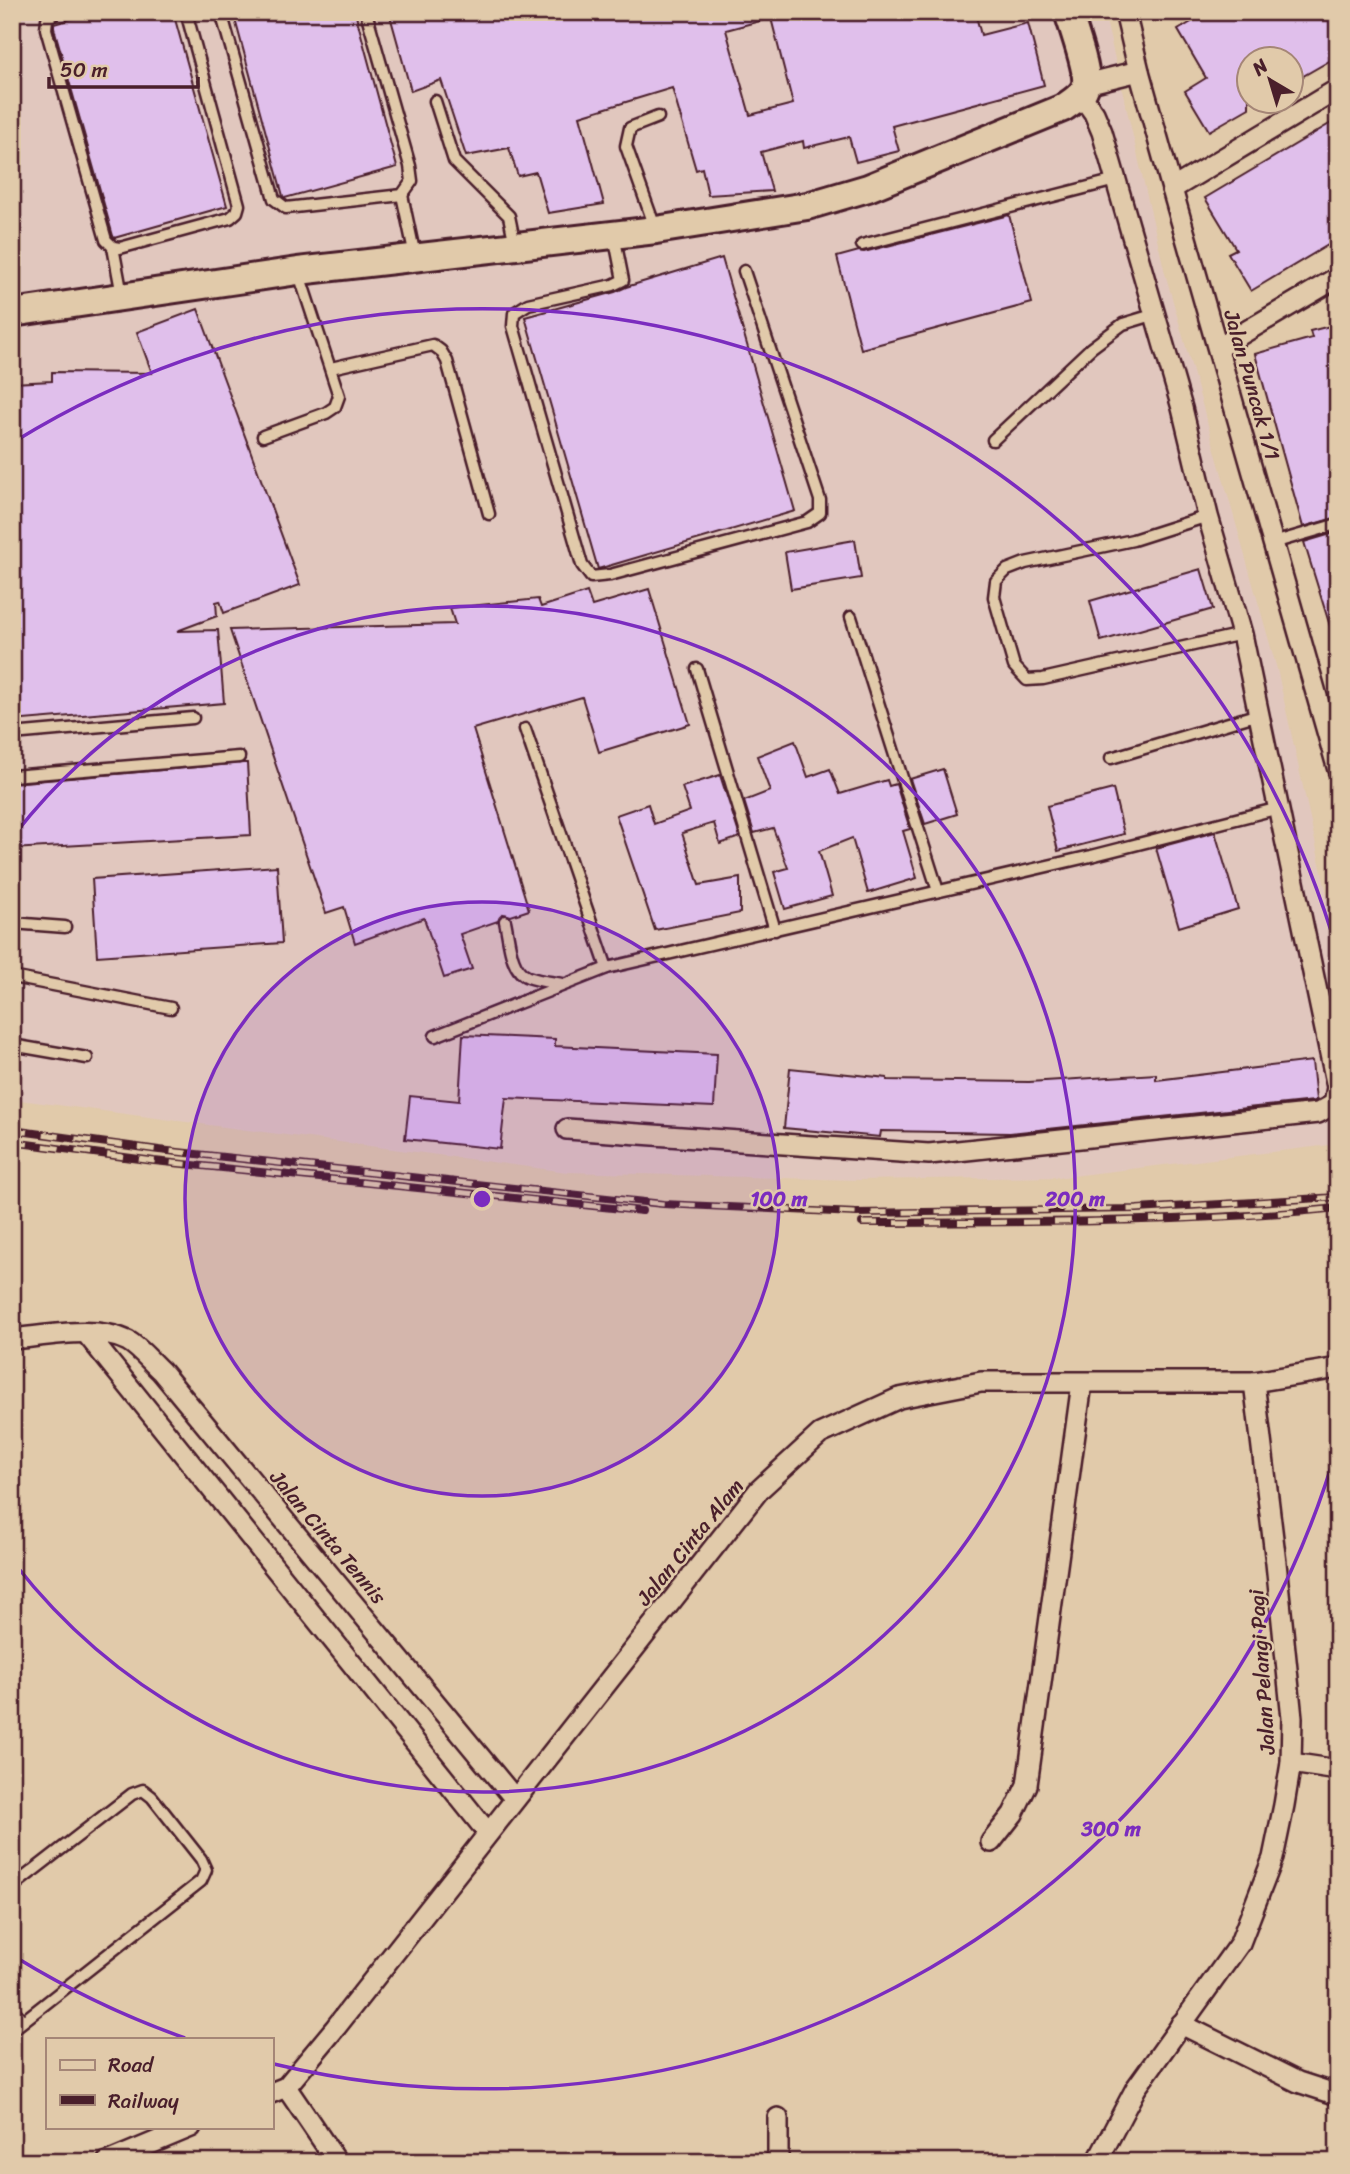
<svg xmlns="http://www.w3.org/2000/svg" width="1350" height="2174" font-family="Sriracha,sans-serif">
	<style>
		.built { fill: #e1c7be }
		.building { fill: #e0bfeb; stroke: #4a1f2b; stroke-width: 2; fill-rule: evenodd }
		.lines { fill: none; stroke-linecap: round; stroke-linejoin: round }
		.lane-casing { stroke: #4a1f2b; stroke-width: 15 }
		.street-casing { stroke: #4a1f2b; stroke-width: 24 }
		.secondary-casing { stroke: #4a1f2b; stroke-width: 32 }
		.lane { stroke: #e1caaa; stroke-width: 10 }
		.street { stroke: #e1caaa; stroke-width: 19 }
		.secondary { stroke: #e1caaa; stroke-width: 26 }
		.rail-casing { stroke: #4a1f2b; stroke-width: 8 }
		.rail { stroke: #e1caaa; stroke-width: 5; stroke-dasharray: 16; stroke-linecap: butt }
		.ring { fill: none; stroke: #7b2cbf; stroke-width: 3.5 }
		.labels { text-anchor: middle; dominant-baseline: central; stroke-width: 5; stroke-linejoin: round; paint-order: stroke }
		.street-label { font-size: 21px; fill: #4a1f2b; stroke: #e1caaa }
		.centre { fill: #7b2cbf; stroke: #e1caaa; stroke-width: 3.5 }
		.ring-label { font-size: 21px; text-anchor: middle; font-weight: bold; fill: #7b2cbf; stroke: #e1caaa; stroke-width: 5; stroke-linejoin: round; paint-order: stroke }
	</style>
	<rect width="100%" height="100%" fill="#e1caaa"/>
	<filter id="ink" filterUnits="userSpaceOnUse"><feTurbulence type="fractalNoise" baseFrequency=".0143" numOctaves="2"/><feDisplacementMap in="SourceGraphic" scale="14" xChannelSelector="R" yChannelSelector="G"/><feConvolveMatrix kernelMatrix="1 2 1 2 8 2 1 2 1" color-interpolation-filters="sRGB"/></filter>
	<g filter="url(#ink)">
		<!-- built -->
		<path class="built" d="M12,12h1092l61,261 112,396 61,276v199l-274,33 -206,3 -291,-8 -555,-73z"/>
		<!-- building -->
		<g class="building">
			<path d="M95,12h78l54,194 -113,32 -1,-2 -59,-208v-4z"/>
			<path d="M233,12h122l42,155 -112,31 -2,-2z"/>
			<path d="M389,12h586l6,23 47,-12 16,62 -152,41 7,25 -43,11 -7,-25 -45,11 -1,-7 -42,11 11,39 -64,4 -6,-27 -6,2 -24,-82 -92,28 24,88 -56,9 -12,-41 -18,4 -9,-28 -43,8 -25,-76 -30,11zM771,18l22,86 -43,11 -24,-85z"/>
			<path d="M1208,12h130v44l-47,27v-23h-42v48l-40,23 -24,-40 21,-13 -28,-48z"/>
			<path d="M1338,119v120l-87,52 -23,-38 8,-4 -31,-51z"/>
			<path d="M1009,215l23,88 -171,46 -24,-92 22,-6 5,1z"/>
			<path d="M722,258l73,253 -197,58 -73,-252 90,-25 11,-5z"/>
			<path d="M198,309l102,276 -76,28 -4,-12 -4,1 1,14 -40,15 41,-1 6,73 -212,18v-338l40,-2v-9l100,1 -15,-41z"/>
			<path d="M1338,324v193l-35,10 -48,-173 57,-16 -2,-7z"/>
			<path d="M1338,532v107h-4l-30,-97z"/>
			<path d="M855,540l6,38 -70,11 -6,-37z"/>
			<path d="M1201,569l12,40 -112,32 -11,-40z"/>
			<path d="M649,589l41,135 -91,28 -17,-55 -109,32 56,181 -18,6 -8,-2 -5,7 -38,13 12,35 -28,9 -20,-60 -69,25 -11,-36 -18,6 -96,-283 225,-6 -5,-16 88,-9 3,8 46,-15 5,14z"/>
			<path d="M795,741l13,36 22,-8 10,25 47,-14 2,6 7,-2 14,45 -7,2 14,47 -49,15 -16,-55 -33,13 13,45 -47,13 -11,-37 14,-4 -15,-40 -19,5 -10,-32 26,-10 -13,-35z"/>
			<path d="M243,763h4l4,72 -239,14v-66z"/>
			<path d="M943,769l14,45 -32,10 -15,-45z"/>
			<path d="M720,775l20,62 -20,7 -6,-21 -32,10 17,52 41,-7v35l-85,17 -39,-115 32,-11 6,20 36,-13 -8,-24z"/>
			<path d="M1113,789l11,45 -66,17 -11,-45z"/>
			<path d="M1215,832l23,77 -59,18 -23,-79z"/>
			<path d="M277,866l5,77 -185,13 -5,-77z"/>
			<path d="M463,1035l92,4v7l162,8 -3,53 -208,-9 -6,51 -95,-10 5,-43 49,5z"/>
			<path d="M1312,1061l4,39 -2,1 -304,32 -129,-2 -1,6 -96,-9 6,-60 97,10v2l142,2 127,-8v6z"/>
		</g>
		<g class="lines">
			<defs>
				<g id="lane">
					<path d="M57,12l-10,7 -1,10 60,211 7,7 7,1 110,-30 7,-6 2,-7 -53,-193"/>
					<path d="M221,12l53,187 12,9 116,-13 10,-14 -2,-15 -44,-154"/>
					<path d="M435,101l19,60 55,55 6,29"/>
					<path d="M402,195l13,61"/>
					<path d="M656,230l-30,-84 4,-18 28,-11"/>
					<path d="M614,235l9,45 -10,5 -85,19 -14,9 -1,13 69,239 9,12 19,-2 197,-53 13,-9v-13l-76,-229"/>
					<path d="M862,245l254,-65"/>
					<path d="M113,247l9,48"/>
					<path d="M331,368l102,-23 8,6 6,10 42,153"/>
					<path d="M263,436l63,-23 9,-6 4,-11 -41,-125"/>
					<path d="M993,440l98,-92 32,-24 33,-10"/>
					<path d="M1208,516l-75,24 -108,23 -18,7 -11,11 -2,16 20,69 13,14 16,-1 199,-45"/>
					<path d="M1273,543l65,-19"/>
					<path d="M851,617l87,274"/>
					<path d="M697,669l78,261"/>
					<path d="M525,729l82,239"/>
					<path d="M12,734l181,-16"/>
					<path d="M1111,758l148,-44"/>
					<path d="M12,776l227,-19"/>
					<path d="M505,921c4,17 5,50 23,56 11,4 23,5 34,7"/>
					<path d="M12,923l53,4"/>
					<path d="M12,977l159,31"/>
					<path d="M435,1036l172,-68 484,-112 188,-48"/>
					<path d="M12,1045l75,13"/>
					<path d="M12,1887l120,-93 11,-4 9,7 49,62 5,11 -5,11 -189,149"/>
					<path d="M12,2008l11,13"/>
				</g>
				<g id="street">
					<path d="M1125,12l14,59 33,118 166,581"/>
					<path d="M1086,84l53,-13"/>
					<path d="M1172,189l166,-100"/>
					<path d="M1218,348l120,-71"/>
					<path d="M567,1129l362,25 389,-41 16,-9 3,-17 -95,-453 -34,-118 -26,-108 -80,-276 -8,-19 -13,-18"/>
					<path d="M86,1333l402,500"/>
					<path d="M12,1339c35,-3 84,-14 116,2 12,7 23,21 33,30l354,428"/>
					<path d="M1291,1763l47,7"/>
					<path d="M991,1842l22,-28 14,-29 55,-402"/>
					<path d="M1181,2024l117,58 40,13"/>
					<path d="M286,2087l51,75"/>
					<path d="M271,2093l15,-6 50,-60 423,-537 61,-56 79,-36 82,-16h273l84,-14"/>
					<path d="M107,2162l84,-35"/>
					<path d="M774,2162l4,-6v-38"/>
					<path d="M1097,2162l39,-74 104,-145 33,-85 11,-53 7,-42 1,-45 -16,-155 -22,-181"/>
				</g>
				<path id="secondary" d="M12,313l286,-42 358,-41 151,-24 61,-18 195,-80c8,-6 21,-12 23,-24 2,-14 -13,-56 -18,-72"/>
			</defs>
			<!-- lane casing -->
			<use href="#lane" class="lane-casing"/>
			<!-- street casing -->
			<use href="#street" class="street-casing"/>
			<!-- secondary casing -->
			<use href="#secondary" class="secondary-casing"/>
			<!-- lane -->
			<use href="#lane" class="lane"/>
			<!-- street -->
			<use href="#street" class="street"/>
			<!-- secondary -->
			<use href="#secondary" class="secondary"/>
			<defs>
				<g id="rail">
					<path d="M12,1130l147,20 504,54 193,9 281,-4 201,-12"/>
					<path d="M12,1142l142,19 488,50"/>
					<path d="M862,1223c159,-1 318,1 476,-15"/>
				</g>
			</defs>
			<!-- rail casing -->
			<use href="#rail" class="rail-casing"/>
			<!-- rail -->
			<use href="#rail" class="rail"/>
		</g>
	</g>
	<!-- distance rings -->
	<circle cx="482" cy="1199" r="297" fill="#7b2cbf" fill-opacity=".12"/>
	<g class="ring">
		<circle cx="482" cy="1199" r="297"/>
		<path d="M15 834A593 593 0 1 1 15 1564"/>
		<path d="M1338 1444A890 890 0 0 1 274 2064M185 2038A890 890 0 0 1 17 1958M17 440A890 890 0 0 1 1338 954"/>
	</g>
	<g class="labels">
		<!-- street labels -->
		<g class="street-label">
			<text transform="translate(1252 385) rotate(74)">Jalan Puncak 1/1</text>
			<text transform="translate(328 1537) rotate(50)">Jalan Cinta Tennis</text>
			<text transform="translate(690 1542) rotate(-51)">Jalan Cinta Alam</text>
			<text transform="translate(1262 1672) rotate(-94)">Jalan Pelangi Pagi</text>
		</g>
	</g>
	<circle cx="482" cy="1199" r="10" class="centre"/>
	<g class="ring-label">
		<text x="779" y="1206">100 m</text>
		<text x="1075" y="1206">200 m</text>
		<text x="1111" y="1836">300 m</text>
	</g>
	<!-- margin -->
	<rect width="1350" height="2174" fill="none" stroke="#e1caaa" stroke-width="42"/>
	<rect x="21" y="21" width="1308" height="2132" fill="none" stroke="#4a1f2b" stroke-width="2.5" filter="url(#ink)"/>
	<!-- legend -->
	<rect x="46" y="2038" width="228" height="91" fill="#e1caaa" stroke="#a58677" stroke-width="2"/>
	<rect x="60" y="2060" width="35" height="10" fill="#e1caaa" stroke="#a58677" stroke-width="2"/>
	<text x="108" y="2072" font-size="21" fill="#4a1f2b">Road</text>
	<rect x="60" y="2095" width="35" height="10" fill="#4a1f2b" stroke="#a58677" stroke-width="2"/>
	<text x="108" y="2108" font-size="21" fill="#4a1f2b">Railway</text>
	<!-- north arrow -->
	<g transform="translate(1270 80) rotate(322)"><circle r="33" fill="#e1caaa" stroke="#a58677" stroke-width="2"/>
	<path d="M0-5L12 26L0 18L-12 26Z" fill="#4a1f2b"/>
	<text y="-10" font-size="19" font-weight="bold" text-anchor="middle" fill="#4a1f2b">N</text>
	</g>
	<!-- scale -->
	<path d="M49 77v10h149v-10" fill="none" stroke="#4a1f2b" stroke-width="3.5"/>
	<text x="60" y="77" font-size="21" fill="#4a1f2b" stroke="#e1caaa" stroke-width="5" paint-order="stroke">50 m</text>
</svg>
